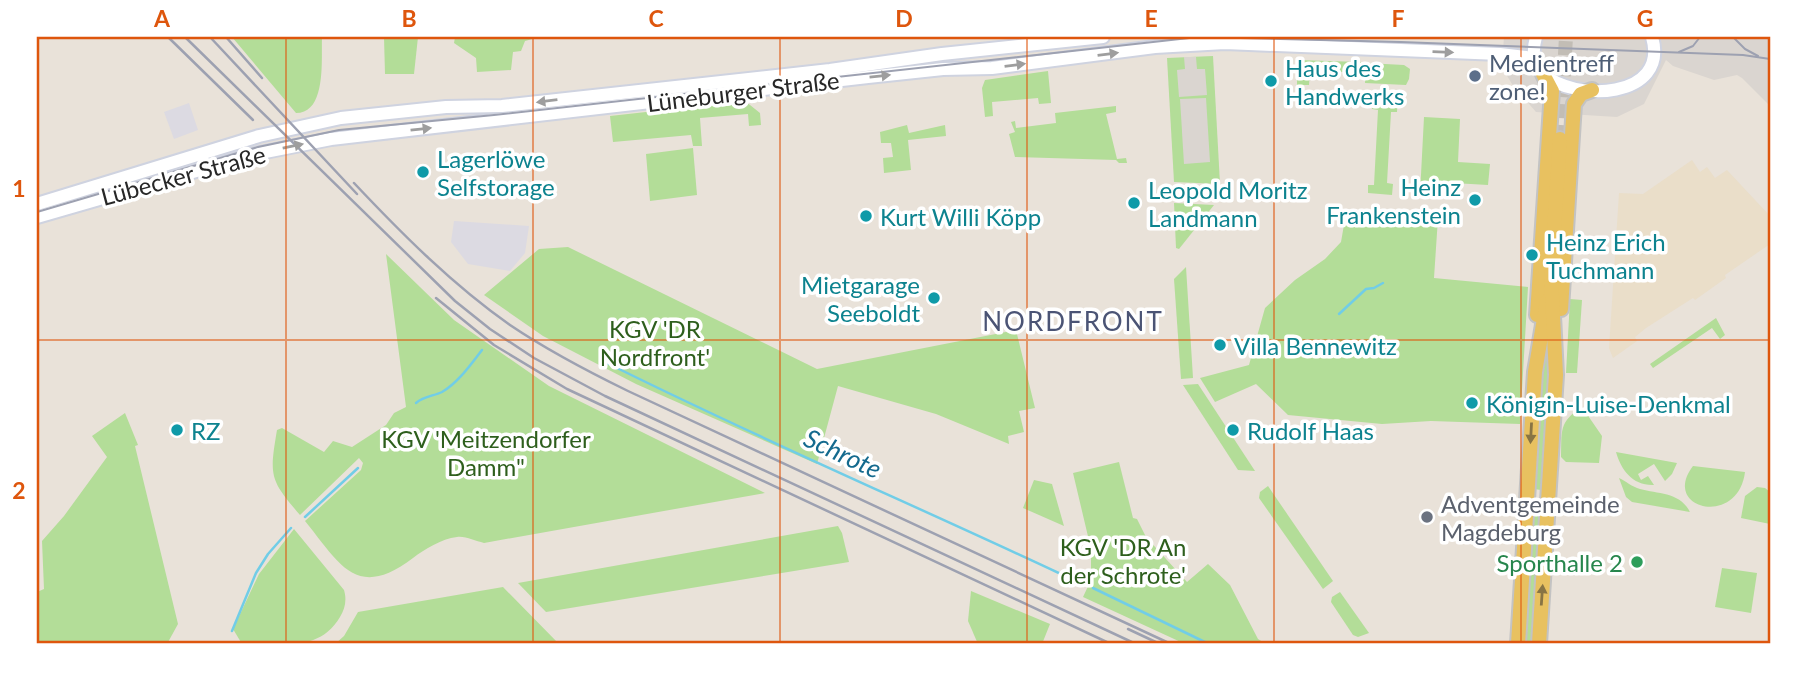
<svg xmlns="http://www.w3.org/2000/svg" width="1807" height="681" font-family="Lato,sans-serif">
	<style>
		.industrial { fill: #dcdae2 }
		.education { fill: #eadec9 }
		.green { fill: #b3dd98 }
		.plaza { fill: #dad5d0 }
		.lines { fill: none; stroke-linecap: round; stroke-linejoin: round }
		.stream { stroke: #71cde7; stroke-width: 2.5 }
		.primary-tunnel { stroke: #c2bdb5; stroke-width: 14; stroke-dasharray: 14 7; stroke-linecap: butt }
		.secondary-casing { stroke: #cfd3e0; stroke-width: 16 }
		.primary-casing { stroke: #c3c3c3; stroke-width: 18 }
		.secondary { stroke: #fff; stroke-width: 12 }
		.primary { stroke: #e8c160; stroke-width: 14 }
		.tram { stroke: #9da1b1; stroke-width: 2 }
		.rail { stroke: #9da1b1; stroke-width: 2.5 }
		.oneway { fill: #9e9e9e }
		.oneway2 { fill: #887444 }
		.grid { fill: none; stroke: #de560d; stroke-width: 2; stroke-opacity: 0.55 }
		.service-dot { fill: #5c6f8a; stroke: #fff; stroke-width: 2.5 }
		.culture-dot { fill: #0f9aa8; stroke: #fff; stroke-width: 2.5 }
		.worship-dot { fill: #6b7280; stroke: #fff; stroke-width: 2.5 }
		.leisure-dot { fill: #2e9e5b; stroke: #fff; stroke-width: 2.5 }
		.labels { text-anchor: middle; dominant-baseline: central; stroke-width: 7; stroke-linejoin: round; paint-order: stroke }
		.service-label { font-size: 24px; fill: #4e5e75; stroke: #fff; text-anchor: start }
		.culture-label { font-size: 24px; fill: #0d838f; stroke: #fff; text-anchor: start }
		.street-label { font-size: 24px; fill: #272727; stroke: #fff }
		.park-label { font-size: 24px; fill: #2e5f1d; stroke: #fff }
		.worship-label { font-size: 24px; fill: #5b616d; stroke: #fff; text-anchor: start }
		.leisure-label { font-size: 24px; fill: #27864d; stroke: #fff; text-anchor: end }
		.neighbourhood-label { font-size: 26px; letter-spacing: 2px; fill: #4b5475; stroke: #fff }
		.water-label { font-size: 26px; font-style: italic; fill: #146a8e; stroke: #fff }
		.neatline { fill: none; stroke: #de560d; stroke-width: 2.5 }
		.grid-label { font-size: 23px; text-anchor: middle; font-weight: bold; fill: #de560d }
	</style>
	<rect width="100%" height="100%" fill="#e9e2d9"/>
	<!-- industrial -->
	<g class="industrial">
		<path d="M189,103l9,27 -24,9 -10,-27z"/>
		<path d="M454,221l75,5 -4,27 -15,18 -42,-7 -17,-22z"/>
	</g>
	<!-- education -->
	<path class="education" d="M1692,160l8,12 7,-5 8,11 12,-8 43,46v28l-45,31 1,3 -31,22 -2,-2 -47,30 -11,9 2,4 -24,17 -4,-10 10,-155 24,1z"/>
	<!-- green -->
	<g class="green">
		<path d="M232,37h90c-1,21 5,76 -26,76z"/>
		<path d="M384,37h34l-4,37h-29z"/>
		<path d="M455,37h85l-15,4 -4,10 -8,1 -2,18 -34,2 -1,-14 -22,-15z"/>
		<path d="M1213,56l7,128 -46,-2 -7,-124z"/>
		<path d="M1297,60l64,2 -1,11 -50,-3 -1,15h-12z"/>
		<path d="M1366,63l38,2 6,4 -1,10 -3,6 -41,-2z"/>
		<path d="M1048,71l3,32 -12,1 -1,-6 -46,4 1,14 -8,1 -3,-29 3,-8z"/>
		<path d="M1373,91l25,1 -1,20h-6l-4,71 6,1 -1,11 -24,-2v-8h6l4,-75 -6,-1z"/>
		<path d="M745,101l15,12 1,12 -12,1 -1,-12 -48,4 2,28h-9l-2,-11 -78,7 -3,-26z"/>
		<path d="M1116,106v6l-10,2 11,45 9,-1 1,5h-8l-3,-3 -101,-3 -6,-23 6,-2 -4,-10 4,-1 1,7 40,-5 -1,-10z"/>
		<path d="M1424,117l36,2 -2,43 32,2 -2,21 -52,-3 -1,13 -15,-1z"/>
		<path d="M907,125l2,8 36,-8 1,11 -38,4 3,30 -27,3 -1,-15 10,-1 -2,-14h-10l-1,-11z"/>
		<path d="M693,148l4,47 -47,6 -4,-47z"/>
		<path d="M1174,203l40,2 -35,44 -3,-1z"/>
		<path d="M1346,213l92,5 -4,60 94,9 -8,137 -89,-3 -49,3 -94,-9 -32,-31 -41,18 -15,-24 49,-13 16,-57 30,-28 30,-21 16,-17z"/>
		<path d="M568,247l249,122 199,-39 19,78 -16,3 5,21 -16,4 1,8 -73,-30 -98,-28 -21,78 -181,-80 -93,-48 -59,-41 55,-46z"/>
		<path d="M386,254l68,66 95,66 216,107 -281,50c-9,-2 -18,-7 -27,-6 -16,2 -32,12 -44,21 -57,43 -73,6 -108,-37l56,-51 2,-7 -4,-5 -59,57c-30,-35 -31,-38 -23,-85l5,-2 42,24 9,-11 19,6 34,-22 8,-12 12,-6z"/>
		<path d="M1186,267l7,111 -12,1 -7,-100z"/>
		<path d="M1570,299l12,1 -5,73h-11z"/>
		<path d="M1716,318l9,17 -5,4 -8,-11 -59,40 -3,-4z"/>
		<path d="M1545,326l6,34 -10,130 -7,-1z"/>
		<path d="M1198,384l57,87 -17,-1 -55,-85z"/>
		<path d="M1582,407l20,29 -3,27 -33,-1 -5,-5c1,-25 -3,-35 21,-50z"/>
		<path d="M125,413l13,32 -3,1 43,178 -11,20h-130v-52l7,-3 -2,-48 22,-25 43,-59 -15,-21z"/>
		<path d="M1616,452l61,11 -5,11 -7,7 -11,-17 -16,10 3,6 7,-4 6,9c-21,1 -33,-15 -38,-33z"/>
		<path d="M1119,462l14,56 4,1 9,18 41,45 21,-18 22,21 28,54 8,5h-81l-102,-47 8,-17v-31l-18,-76z"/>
		<path d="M1693,466l52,6c-7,56 -85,37 -52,-6z"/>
		<path d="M1619,478c7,3 13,9 21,11 18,5 40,3 50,23l-58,-10 -6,-5z"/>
		<path d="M1034,480l18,4 12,42 -41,-18z"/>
		<path d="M1268,486l65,95 -10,8 -64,-91 1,-6z"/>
		<path d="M1757,487l8,1 5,4v32l-29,-6 4,-22z"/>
		<path d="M1537,501l2,2 -1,28 3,14 -10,99 -7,-3 9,-139z"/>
		<path d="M838,526l4,7 7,29 -303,50 -28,-29z"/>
		<path d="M294,529l50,61c3,10 1,19 -4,27 -21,36 -62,27 -98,27l-9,-15 26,-55z"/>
		<path d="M1722,568l35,5 -6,40 -36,-6z"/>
		<path d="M503,587l56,57h-224l9,-8 14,-24z"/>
		<path d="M971,591l79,33 -8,20h-64l-10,-23z"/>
		<path d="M1340,592l29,41 -11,4 -5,-2 -22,-33 1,-5z"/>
	</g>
	<!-- plaza -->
	<g class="plaza">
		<path d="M1504,37h266v66l-2,1 -26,-26 -5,-3 -23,5 -41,-14 -7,-6 -22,44 -27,13 -81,-5 -24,-28 -6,-10 -3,-24z"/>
		<path d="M1184,57h12l1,12h8l2,26 -28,2 -2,-27 8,-1z"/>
		<path d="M1206,98l4,64 -26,2 -4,-65z"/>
	</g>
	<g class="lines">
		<!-- stream -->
		<g class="stream">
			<path d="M1339,314l27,-25 8,-1 9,-5"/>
			<path d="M607,363c150,75 305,141 456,212"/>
			<path d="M416,403c8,-7 18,-7 26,-11 16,-9 29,-28 40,-42"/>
			<path d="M305,517l53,-49"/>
			<path d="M1093,588l116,56"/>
			<path d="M232,631l24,-58 12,-19 23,-26"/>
		</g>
		<!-- primary-tunnel -->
		<path class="primary-tunnel" d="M1560,139l6,-102"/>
		<defs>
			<g id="secondary">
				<path d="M1536,37c-3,11 -4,26 6,36 32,30 128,26 110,-36"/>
				<path d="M37,204l222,-68 82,-18 105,-11 56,-1 328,-36 112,-16 161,-17"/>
				<path d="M37,217l218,-63 76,-15 537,-62 75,-8 49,-1 163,-21 70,-4 275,11 26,3 12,11"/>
			</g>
			<g id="primary">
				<path d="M1561,309l13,-205 7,-10 11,-4"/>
				<path d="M1537,315l15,-224 -9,-17"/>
				<path d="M1518,644l17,-272 12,-71"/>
				<path d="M1539,644l17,-269 -5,-99 9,-137"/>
			</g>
		</defs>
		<!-- secondary casing -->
		<use href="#secondary" class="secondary-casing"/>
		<!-- primary casing -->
		<use href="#primary" class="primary-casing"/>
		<!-- secondary -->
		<use href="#secondary" class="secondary"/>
		<!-- primary -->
		<use href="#primary" class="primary"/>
		<!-- tram -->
		<g class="tram">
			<path d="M1733,37l12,12 13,7"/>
			<path d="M1679,52l14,-6 7,-9"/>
			<path d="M37,212l221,-65 81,-17 155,-15 704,-78 203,5 342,13 27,4"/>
		</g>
		<!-- rail -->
		<g class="rail">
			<path d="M168,37l85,83"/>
			<path d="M185,37l270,264 35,28 44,29 71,38 531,248"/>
			<path d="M210,37l147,157"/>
			<path d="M226,37l36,41"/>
			<path d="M354,183c48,51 99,102 156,142 37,25 77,46 118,66l543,253"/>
			<path d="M436,298l58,47 73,44 544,255"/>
			<path d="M1128,629l32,15"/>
		</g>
	</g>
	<!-- one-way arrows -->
	<defs><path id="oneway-solid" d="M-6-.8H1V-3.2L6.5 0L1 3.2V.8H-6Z" transform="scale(1.75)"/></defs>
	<g class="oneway">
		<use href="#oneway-solid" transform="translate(1443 52) rotate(2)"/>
		<use href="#oneway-solid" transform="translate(1108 54) rotate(-7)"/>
		<use href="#oneway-solid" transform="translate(1015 65) rotate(-7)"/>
		<use href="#oneway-solid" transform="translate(880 76) rotate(-6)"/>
		<use href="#oneway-solid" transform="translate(547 101) rotate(173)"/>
		<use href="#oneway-solid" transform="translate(421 129) rotate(-6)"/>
		<use href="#oneway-solid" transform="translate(293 146) rotate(-11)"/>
	</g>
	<g class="oneway2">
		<use href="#oneway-solid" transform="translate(1531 433) rotate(93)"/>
		<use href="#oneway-solid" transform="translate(1542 595) rotate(-86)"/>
	</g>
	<!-- grid -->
	<path class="grid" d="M286,37v607M533,37v607M780,37v607M1027,37v607M1274,37v607M1521,37v607M37,340h1733"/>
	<!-- markers -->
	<circle class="service-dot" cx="1475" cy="76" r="7"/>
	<g class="culture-dot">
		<circle cx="1271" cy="81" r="7"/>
		<circle cx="423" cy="172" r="7"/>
		<circle cx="1475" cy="200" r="7"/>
		<circle cx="1134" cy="203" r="7"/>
		<circle cx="866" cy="216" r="7"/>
		<circle cx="1532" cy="255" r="7"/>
		<circle cx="934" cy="298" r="7"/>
		<circle cx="1220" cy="345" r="7"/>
		<circle cx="1472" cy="403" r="7"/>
		<circle cx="177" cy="430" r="7"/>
		<circle cx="1233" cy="430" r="7"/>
	</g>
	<circle class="worship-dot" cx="1427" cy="517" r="7"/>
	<circle class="leisure-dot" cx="1637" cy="562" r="7"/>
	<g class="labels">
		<!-- service labels -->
		<g class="service-label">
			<text x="1489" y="62">Medientreff<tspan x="1489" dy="28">zone!</tspan></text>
		</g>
		<!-- culture labels -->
		<g class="culture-label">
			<text x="1285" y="67">Haus des<tspan x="1285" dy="28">Handwerks</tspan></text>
			<text x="437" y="158">Lagerlöwe<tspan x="437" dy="28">Selfstorage</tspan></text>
			<text x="1461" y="186" text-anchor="end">Heinz<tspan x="1461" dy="28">Frankenstein</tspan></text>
			<text x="1148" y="189">Leopold Moritz<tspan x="1148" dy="28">Landmann</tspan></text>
			<text x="880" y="216">Kurt Willi Köpp</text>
			<text x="1546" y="241">Heinz Erich<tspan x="1546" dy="28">Tuchmann</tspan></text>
			<text x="920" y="284" text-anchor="end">Mietgarage<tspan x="920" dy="28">Seeboldt</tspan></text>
			<text x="1234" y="345">Villa Bennewitz</text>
			<text x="1486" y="403">Königin-Luise-Denkmal</text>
			<text x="191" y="430">RZ</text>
			<text x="1247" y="430">Rudolf Haas</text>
		</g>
		<!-- street labels -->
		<g class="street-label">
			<text transform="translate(743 91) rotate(-7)">Lüneburger Straße</text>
			<text transform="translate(183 175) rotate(-15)">Lübecker Straße</text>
		</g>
		<!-- park labels -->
		<g class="park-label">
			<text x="655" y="328">KGV 'DR<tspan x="655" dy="28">Nordfront'</tspan></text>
			<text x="486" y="438">KGV 'Meitzendorfer<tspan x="486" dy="28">Damm"</tspan></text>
			<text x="1123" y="546">KGV 'DR An<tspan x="1123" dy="28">der Schrote'</tspan></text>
		</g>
		<!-- worship labels -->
		<g class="worship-label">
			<text x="1441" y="503">Adventgemeinde<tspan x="1441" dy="28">Magdeburg</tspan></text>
		</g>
		<!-- leisure labels -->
		<g class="leisure-label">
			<text x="1623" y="562">Sporthalle 2</text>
		</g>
		<!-- neighbourhood labels -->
		<g class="neighbourhood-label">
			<text x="1073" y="321">NORDFRONT</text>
		</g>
		<!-- water labels -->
		<g class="water-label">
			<text transform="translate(843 453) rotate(25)">Schrote</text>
		</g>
	</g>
	<!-- border -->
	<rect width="1807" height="681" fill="none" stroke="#ffffff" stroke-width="77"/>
	<rect x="38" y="38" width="1731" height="604" class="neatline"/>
	<g class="grid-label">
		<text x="162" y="27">A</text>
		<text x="409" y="27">B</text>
		<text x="656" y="27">C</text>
		<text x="904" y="27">D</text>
		<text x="1151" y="27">E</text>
		<text x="1398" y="27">F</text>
		<text x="1645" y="27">G</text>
		<text x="19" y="197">1</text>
		<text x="19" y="499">2</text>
	</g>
</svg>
